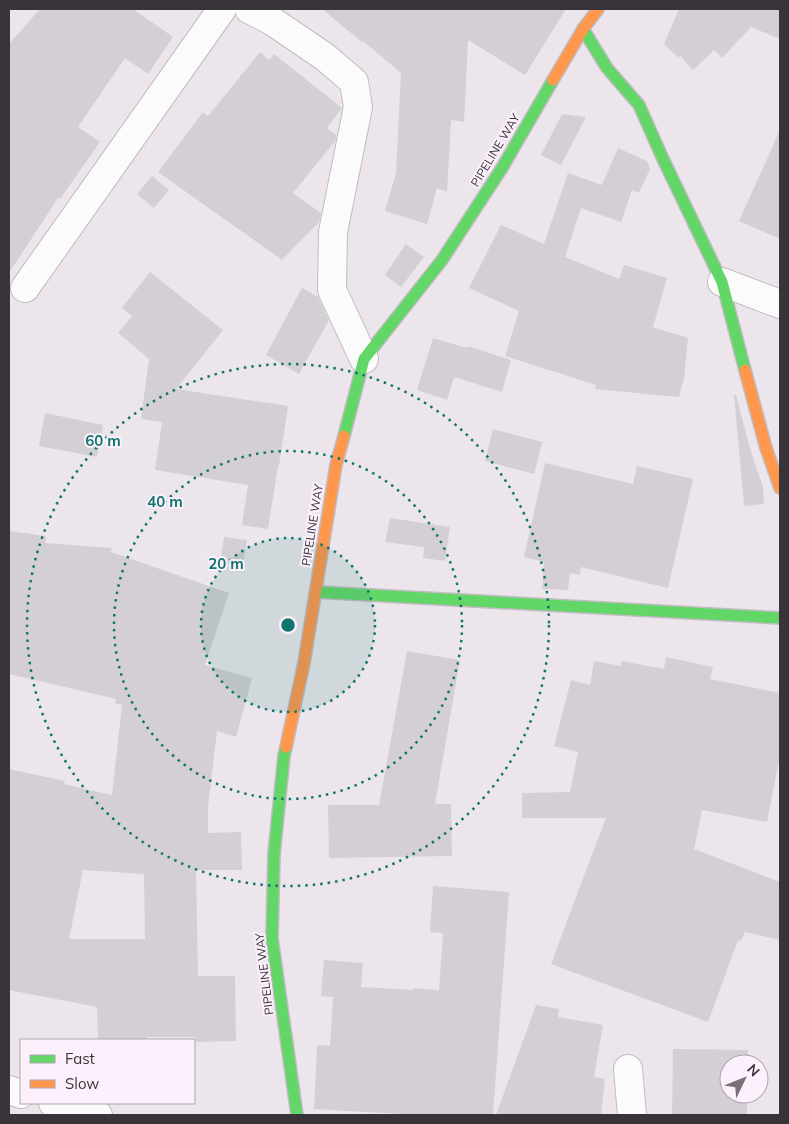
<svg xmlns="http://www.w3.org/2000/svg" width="789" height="1124" font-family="Mulish,sans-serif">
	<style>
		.building { fill: #d4cfd4; fill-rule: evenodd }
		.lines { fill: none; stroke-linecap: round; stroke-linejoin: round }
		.street-casing { stroke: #c1bcc1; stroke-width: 30 }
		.fast-casing { stroke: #c1bcc1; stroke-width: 14 }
		.slow-casing { stroke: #c1bcc1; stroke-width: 14 }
		.street { stroke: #fcfbfc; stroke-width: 28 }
		.fast { stroke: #63d668; stroke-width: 11 }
		.slow { stroke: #ff974d; stroke-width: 11 }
		.ring { fill: none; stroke: #0f766e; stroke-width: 2.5; stroke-dasharray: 2.5 5 }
		.labels { text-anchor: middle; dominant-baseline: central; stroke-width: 4; stroke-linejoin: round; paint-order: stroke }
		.street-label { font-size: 12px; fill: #393439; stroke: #fcf0fc }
		.centre { fill: #0f766e; stroke: #fcf0fc; stroke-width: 2.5 }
		.ring-label { font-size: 15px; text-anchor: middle; font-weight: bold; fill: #0f766e; stroke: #fcf0fc; stroke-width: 4; stroke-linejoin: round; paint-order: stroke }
	</style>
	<rect width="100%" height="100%" fill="#ece6ec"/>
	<!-- building -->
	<g class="building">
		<path d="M40,9h93l40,28 -25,37 -23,-16 -47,69 22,15 -40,57 -2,-1 -49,75v-229z"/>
		<path d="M322,9h244l-41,66 -57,-35 -4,82 -13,-2 -4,72 -10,-4 -10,36 -42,-13 11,-38 5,-100 -38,-32 -1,1z"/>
		<path d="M679,9h101v30l-29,-12 -29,31 -8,-8 -21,20 -13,-14 -1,2 -15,-14z"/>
		<path d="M260,52l9,8 5,-6 68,54 -15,20 9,7v5l-43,53 28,20 -2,9 -37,38 -124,-88 45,-60 5,4z"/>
		<path d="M562,114l24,3 -25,48 -20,-10z"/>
		<path d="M780,130v109l-41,-18z"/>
		<path d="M618,148l29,13 3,8 -11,24 -7,-3 -11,32 -40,-14 -16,49 54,22 5,-14 43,13 -14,49 35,11 -4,40 -5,19 -84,-8 1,-4 -91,-29 14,-45 -50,-23 32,-63 43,19 24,-71 34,12z"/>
		<path d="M152,176l17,14 -15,18 -17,-14z"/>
		<path d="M406,244l18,13 -23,30 -16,-12z"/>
		<path d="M150,272l73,58 -47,59 112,17 -9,60h-1l-10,63 -26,-4 6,-40 -93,-15 7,-48 -21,-3 8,-60 -31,-26 14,-17 -10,-8z"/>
		<path d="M302,288l16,9 11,23 -30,54 -33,-19z"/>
		<path d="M433,338l34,10 1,-2 43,14 -9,32 -48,-15 -7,23 -30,-10z"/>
		<path d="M734,395h2l15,57 12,35 1,17 -20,2z"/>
		<path d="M45,413l58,12 -6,32 -58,-11z"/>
		<path d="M493,429l49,13 -8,32 -49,-13z"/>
		<path d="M545,463l88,21 4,-18 56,13 -25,109 -87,-21 -1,8 -10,-2 -2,17 -26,-1 2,-27 -20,-5z"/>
		<path d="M390,518l60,9 -5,34 -22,-3 1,-11 -39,-5z"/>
		<path d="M9,531l37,5 -1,7 67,5 -1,4 118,41 -24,72 47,13 -16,59 -19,-6 -9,76v26l33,-1 1,38h-46l2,106h37l1,65 -40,1v-5h-49v3h-49l-1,-33 -88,-17v-221l56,12 -1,3 48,11 10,-90 -7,-2 1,-4 -107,-25zM83,870l61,4 1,65h-76z"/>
		<path d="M224,537l23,3 -4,26 -23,-3z"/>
		<path d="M407,651l53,9 -25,144h16l1,52 -123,2 -1,-53h51z"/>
		<path d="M666,657l47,10 -3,12 70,14v62l-13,67 -65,-12 -8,39 86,33v58l-35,-8 -4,9 -3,-1 -30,82 -157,-58 28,-75 27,-71h-84v-25l48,-1 8,-40 -24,-6 17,-66 19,5 4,-24 27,5 1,-5 42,8z"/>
		<path d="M433,886l76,6 -16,223h-73l-106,-6 3,-64 13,1 3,-49 -12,-1 3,-36 39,3 -2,24 52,3v-2l26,2 4,-57 -13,-1z"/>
		<path d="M536,1005l23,4 -1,8 45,8 -9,52 11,2 -4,36h-105z"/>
		<path d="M673,1049l75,1v14h-19v30h18v21h-75z"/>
	</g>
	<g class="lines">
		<defs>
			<g id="street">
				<path d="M249,9l23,12 53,36 29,25 4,25 -25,125 -1,58 32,69"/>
				<path d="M722,282l58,22"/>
				<path d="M25,288l197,-279"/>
				<path d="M628,1069l4,46"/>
				<path d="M9,1090l12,4"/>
				<path d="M53,1103l45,12"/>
			</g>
			<g id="fast">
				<path d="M583,29l24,39 32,37 24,54 59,123 23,88"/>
				<path d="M344,436l20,-77 78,-99 60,-92 51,-88"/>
				<path d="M316,592l464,26"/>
				<path d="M286,747l-2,9 -10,98 -2,84 25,177"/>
			</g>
			<g id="slow">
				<path d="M553,80l30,-51 15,-20"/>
				<path d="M745,370l21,78 14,40"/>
				<path d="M286,747l18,-84 32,-198 8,-29"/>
			</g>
		</defs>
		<!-- street casing -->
		<use href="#street" class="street-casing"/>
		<!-- fast casing -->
		<use href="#fast" class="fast-casing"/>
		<!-- slow casing -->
		<use href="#slow" class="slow-casing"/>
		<!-- street -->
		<use href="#street" class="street"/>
		<!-- fast -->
		<use href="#fast" class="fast"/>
		<!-- slow -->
		<use href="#slow" class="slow"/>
	</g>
	<!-- distance rings -->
	<circle cx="288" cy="625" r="87" fill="#0f766e" fill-opacity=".12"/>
	<g class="ring">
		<circle cx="288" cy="625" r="87"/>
		<circle cx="288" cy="625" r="174"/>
		<circle cx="288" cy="625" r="261"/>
	</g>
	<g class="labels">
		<!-- street labels -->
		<g class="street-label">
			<text transform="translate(495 150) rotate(-59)">PIPELINE WAY</text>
			<text transform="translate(312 525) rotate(-81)">PIPELINE WAY</text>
			<text transform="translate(264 974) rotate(-97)">PIPELINE WAY</text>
		</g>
	</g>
	<circle cx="288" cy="625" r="8" class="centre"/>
	<g class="ring-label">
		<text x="103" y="446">60 m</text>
		<text x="165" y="507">40 m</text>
		<text x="226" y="569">20 m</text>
	</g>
	<!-- border -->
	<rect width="789" height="1124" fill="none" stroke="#393439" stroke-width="20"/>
	<!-- legend -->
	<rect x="20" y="1039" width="175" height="65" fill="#fcf0fc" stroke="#aea5ae"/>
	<rect x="30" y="1055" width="25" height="8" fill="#63d668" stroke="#aea5ae"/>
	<text x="65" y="1064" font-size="15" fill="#393439">Fast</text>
	<rect x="30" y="1080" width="25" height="8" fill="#ff974d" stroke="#aea5ae"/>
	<text x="65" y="1089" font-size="15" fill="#393439">Slow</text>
	<!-- north arrow -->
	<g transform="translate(744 1079) rotate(47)"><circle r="24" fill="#fcf0fc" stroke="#aea5ae"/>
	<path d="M0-4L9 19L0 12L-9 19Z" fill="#787278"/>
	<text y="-8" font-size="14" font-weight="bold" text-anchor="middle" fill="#393439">N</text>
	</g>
</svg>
